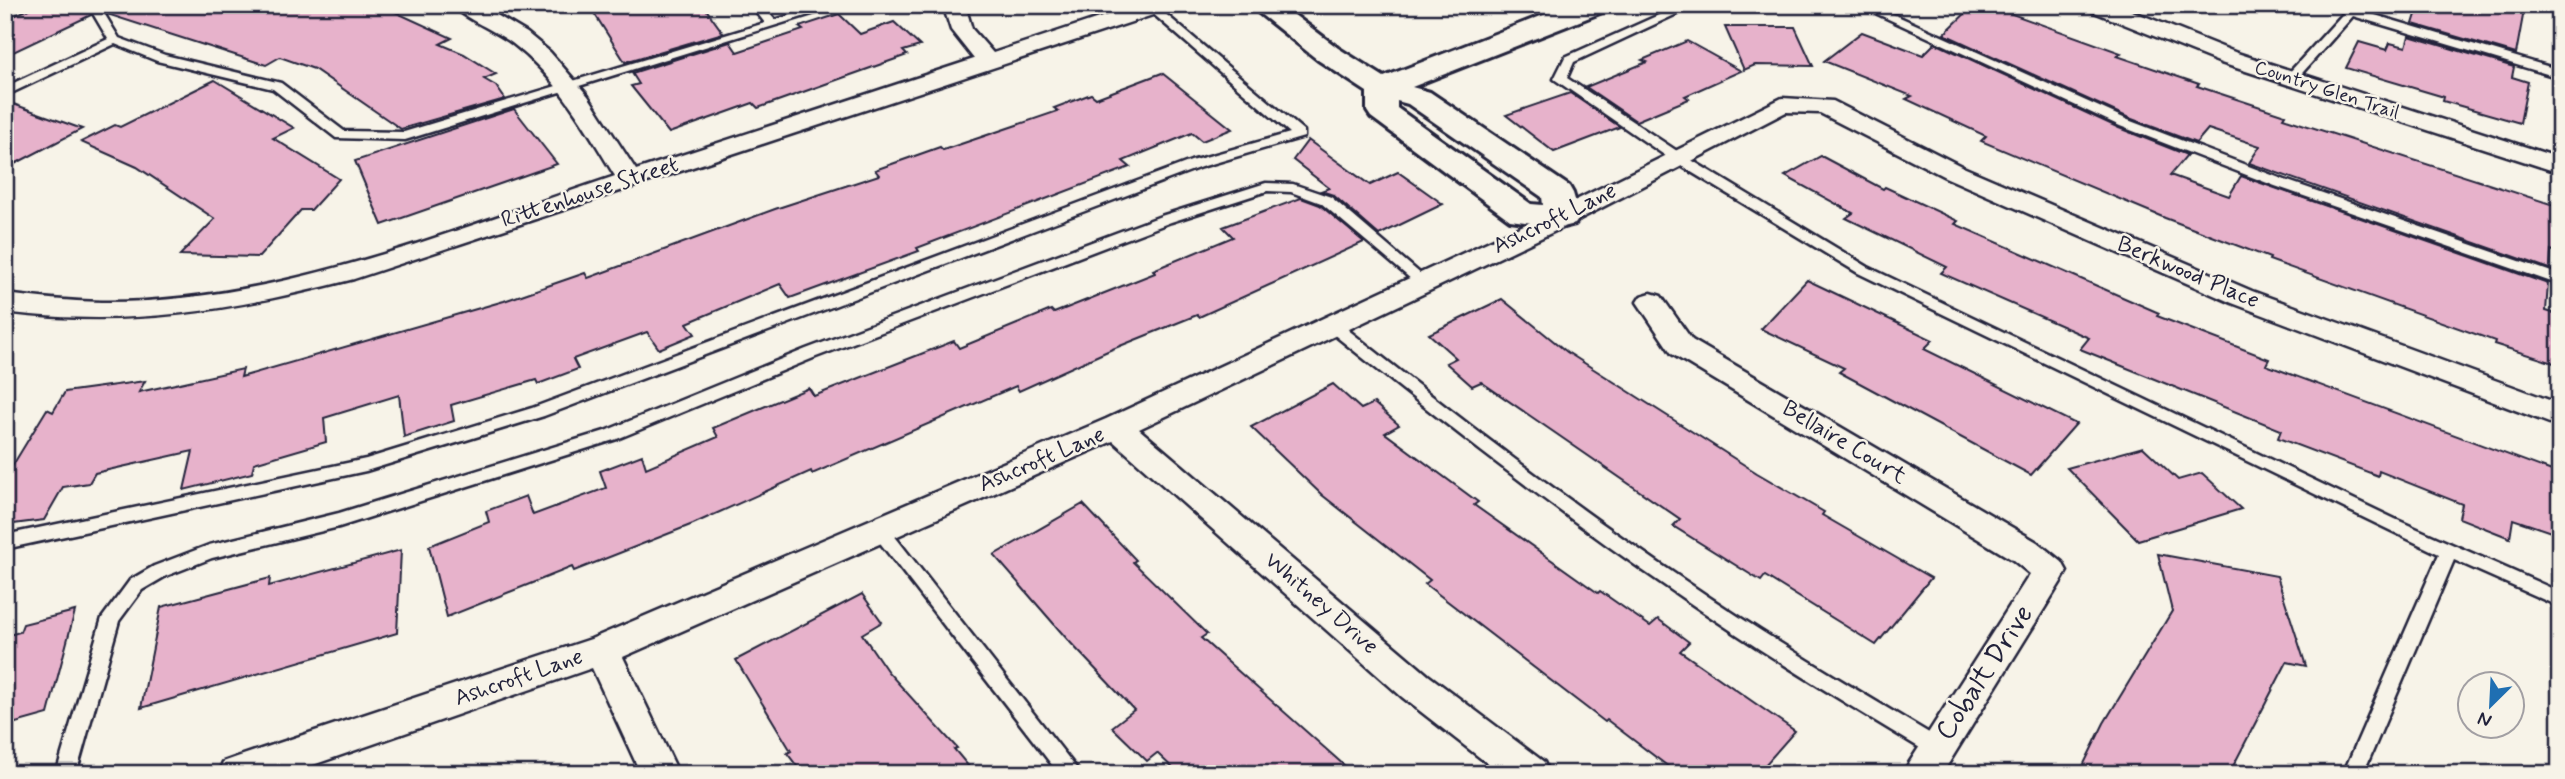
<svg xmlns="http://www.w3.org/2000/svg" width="2565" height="779" font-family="Mynerve,sans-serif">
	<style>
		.building { fill: #e7b2cb; stroke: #22223b; stroke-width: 2 }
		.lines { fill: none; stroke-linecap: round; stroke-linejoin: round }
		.service-casing { stroke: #22223b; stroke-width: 5 }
		.minor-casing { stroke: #22223b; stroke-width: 5 }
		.tertiary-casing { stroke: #22223b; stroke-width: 6 }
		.service { fill: #f7f3e8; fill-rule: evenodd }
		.minor { fill: #f7f3e8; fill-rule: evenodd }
		.tertiary { fill: #f7f3e8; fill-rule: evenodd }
		.labels { text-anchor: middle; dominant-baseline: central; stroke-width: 5; stroke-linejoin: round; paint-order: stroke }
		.far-street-label { font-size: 19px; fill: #22223b; stroke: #f7f3e8 }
		.street-label { font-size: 23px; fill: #22223b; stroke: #f7f3e8 }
		.near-street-label { font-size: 28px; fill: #22223b; stroke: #f7f3e8 }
	</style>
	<rect width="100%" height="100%" fill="#f7f3e8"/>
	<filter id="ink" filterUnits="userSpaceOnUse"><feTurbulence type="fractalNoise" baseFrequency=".0143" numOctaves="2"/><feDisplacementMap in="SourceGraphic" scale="14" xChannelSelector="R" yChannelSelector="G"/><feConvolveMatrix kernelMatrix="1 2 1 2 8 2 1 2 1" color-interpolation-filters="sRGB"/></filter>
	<g filter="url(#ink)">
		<!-- building -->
		<g class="building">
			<path d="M37,5h49l5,10 -86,41v-36z"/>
			<path d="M102,5h278l72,33 -12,6 24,10 32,20 -12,5 12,7 9,13 -104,30 -87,-60 -34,-12 -14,8 -159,-51z"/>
			<path d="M589,5h114l20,28 -98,29z"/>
			<path d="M1974,5h13l134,48 -4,3 82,28 -2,2 88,29 -2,3 277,89v46l-9,-3 -1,19 -301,-106 11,-17 -52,-17 -12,14 -67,-25 -185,-84z"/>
			<path d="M2419,5h106l-9,49 -103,-30z"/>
			<path d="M839,14l21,20 34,-12 26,24 -17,5 4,4 -149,53 -5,-5 -84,30 -38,-47 8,-2 -7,-11 98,-31 7,10 66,-22 -4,-3z"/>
			<path d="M1725,27h70l18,39 -58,-1 -11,5z"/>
			<path d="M1862,32l61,23 12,-12 184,85 68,27 -17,20 59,21 12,-20 307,108 -2,27 14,4v50l-66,-21 1,-3 -226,-81 1,-2 -105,-40 -184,-77 5,-5 -80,-37 6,-3 -88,-35z"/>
			<path d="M2409,36l105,31 -2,10 16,5 -8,41 -77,-22 1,-4 -98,-29 13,-26 28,8 3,-7 16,4z"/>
			<path d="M1687,41l54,30 -56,25 4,3 -53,22 -50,-34 61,-25 -5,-2z"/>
			<path d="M1162,73l70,56 -30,12 -10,-8 -69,28 7,6 -213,81 2,3 -129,47 -10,-14 -93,39 8,11 -36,15 -12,-17 -74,27 5,10 -40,15 -2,-4 -85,25 3,16 -50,16 -5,-42 -75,23 2,24 -72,21 -2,10 -68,17 9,-39 -98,22 -6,10 -26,4 -19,33 -39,5v-47l42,-69 6,3 12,-20 80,-11 -6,11 104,-23 -2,8 263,-76 81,-28 3,5 187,-69 104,-34 -4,-5 65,-23 3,3 115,-39 -4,-3 37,-14 5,4z"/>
			<path d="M215,80l79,48 -21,10 66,41 -28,31h-10l-42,47 -79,-2 35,-36 -78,-52 -56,-25 34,-17 5,2z"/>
			<path d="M1570,93l50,34 -66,25 -48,-37z"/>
			<path d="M5,101l77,28 -77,40z"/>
			<path d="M514,109l43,55 -175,61 -27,-64z"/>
			<path d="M1308,140l62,45 28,-13 45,32 -64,31 -46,-40 -12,-4 8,-3 -36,-28z"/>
			<path d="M1821,156l62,33 2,-2 73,34 -3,3 204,89 -2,3 112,43 -3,6 294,109v61l-47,-16 -3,19 -51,-20 3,-14 -83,-33 -1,5 -100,-38 3,-8 -201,-81 9,-11 -148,-65 6,-6 -101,-49 7,-5 -68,-37z"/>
			<path d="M1301,198l19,7 44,37 -165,75 -2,-2 -87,35 -91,41 -3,-5 -204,88 -1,-3 -118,53 -119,47 -2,-4 -125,50 -18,-71 60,-24 -3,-11 40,-15 7,19 73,-27 -6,-17 42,-16 4,13 72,-31 -5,-9 96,-40 5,8 140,-55 5,7 92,-38 3,3 101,-40 -2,-3 80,-33 -10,-10z"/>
			<path d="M1807,280l126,60 -9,9 152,75 -45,51 -192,-103 5,-4 -83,-39z"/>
			<path d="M1502,299l65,53 190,121 67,39 -2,3 109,63 -55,67 -111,-69 -4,5 -88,-55 7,-7 -199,-137 -9,4 -26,-23 10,-5 -27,-24z"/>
			<path d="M1333,384l28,25 13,-6 25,22 -14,8 93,69 -4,3 124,88 2,-2 50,35 8,-7 31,23 -9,9 115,80 -38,43h-79l-71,-54 -2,2 -180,-138 5,-4 -108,-85 -71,-68z"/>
			<path d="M2143,447l35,33 24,-7 39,36 -103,31 -71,-72z"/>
			<path d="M1083,504l53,56 -3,2 74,72 -6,4 153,136h-175l-22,-21 -10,8 -35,-34 22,-17 -67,-71 -73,-84z"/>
			<path d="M401,550l-4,83 -256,75 20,-101 109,-29 -1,8z"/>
			<path d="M2158,554l119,22 29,90 -19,-4 -58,112h-150l25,-51 68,-112z"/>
			<path d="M862,594l20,28 -20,12 26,38 69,76 -3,1 21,25h-172l-16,-21 4,-2 -55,-91z"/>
			<path d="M75,611l-27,103 -43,12v-90l15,-4 3,-8z"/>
		</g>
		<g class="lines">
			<defs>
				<g id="service">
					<path d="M88,5h11l20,33 46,17 116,28 63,48 60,1 361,-109 -14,-18h11l13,15 48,-15h18l-436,135 -69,-2 -63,-49 -116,-28 -42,-17 -110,52v-9l103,-48z"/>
					<path d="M1143,5h12l149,126v6l-103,30 -657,249 -178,55 -361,78v-14l361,-76 166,-51 659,-247 99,-28z"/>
					<path d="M1681,5h15l-122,57 -7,16 116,77 185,112 527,252 165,73v15l-106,-47 -91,214h-20l96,-220 -581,-281 -185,-112 -119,-82 11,-22z"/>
					<path d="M1858,5h15l255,115 157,60 275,95v10l-285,-99 -155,-60z"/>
					<path d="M2351,5h11l-4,5 202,60v8l-207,-62 -58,65h-8v-6z"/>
					<path d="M1266,183l27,1 38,13 99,85 -2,3h-10l-97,-82 -30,-11 -24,-1 -96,31 -355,135 -199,82 -278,88 -127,31 -46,18 -24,14 -23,31 -43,153h-20l46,-156 28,-38 24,-14 55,-21 130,-32 266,-82 201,-82 355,-133z"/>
					<path d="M1332,320l5,1c114,91 229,180 350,261 83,57 170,108 257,160l3,6 -3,6 -7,3 -7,-3c-86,-52 -173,-104 -256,-162 -120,-82 -234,-172 -347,-263l-3,-4z"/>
					<path d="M880,523l6,2 195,249h-22l-185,-239 -3,-5 3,-5z"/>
				</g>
				<g id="minor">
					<path d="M453,5h27l47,28 23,19 38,44 48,74 338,-111 -23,-29 -8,-25h22l7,24 21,24 145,-48h32l-2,5 -814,269c-121,31 -223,49 -349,33v-18c32,4 63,7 96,8 176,2 349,-71 514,-126 -29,-48 -57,-98 -103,-133 -14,-11 -51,-26 -59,-38z"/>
					<path d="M2087,5h30l120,48 323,105v15l-339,-110 -132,-53z"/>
					<path d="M1782,98l51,3 130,66 289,124 308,113v23l-328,-124 -287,-126 -125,-64 -34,-1 -214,111 -433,206 289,246 116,87 5,12h-48l-99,-77 -289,-256 -490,216 56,117h-38l-49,-106 -305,106h-69l5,-12 14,-5 354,-118 515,-220 448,-208z"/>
					<path d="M1651,293l10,3 31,44 345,202 25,20 5,9 -5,9 -120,194h-40l128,-200 -17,-14 -341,-206 -35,-52 4,-6z"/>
				</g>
				<path id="tertiary" d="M1249,5h32l57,43 46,29 185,-72h40l-4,6 -193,76 18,5 139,94 4,7 7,24 -5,7 -12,3 -53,-7 -139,-103 -4,-6v-19l-49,-32zM1397,101l11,3 134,93 1,8 -12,-1 -134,-96z"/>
			</defs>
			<!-- service casing -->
			<use href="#service" class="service-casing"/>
			<!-- minor casing -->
			<use href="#minor" class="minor-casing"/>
			<!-- tertiary casing -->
			<use href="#tertiary" class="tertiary-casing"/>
			<!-- service -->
			<use href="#service" class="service"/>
			<!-- minor -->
			<use href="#minor" class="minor"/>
			<!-- tertiary -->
			<use href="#tertiary" class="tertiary"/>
		</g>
	</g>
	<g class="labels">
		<!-- far-street labels -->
		<g class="far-street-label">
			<text transform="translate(2327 90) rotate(18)">Country Glen Trail</text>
		</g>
		<!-- street labels -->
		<g class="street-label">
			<text transform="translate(590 193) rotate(-18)">Rittenhouse Street</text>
			<text transform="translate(1555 219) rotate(-26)">Ashcroft Lane</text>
			<text transform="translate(2188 273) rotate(23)">Berkwood Place</text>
			<text transform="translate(1844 443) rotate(31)">Bellaire Court</text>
			<text transform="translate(1042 460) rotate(-23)">Ashcroft Lane</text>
			<text transform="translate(1321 604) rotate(41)">Whitney Drive</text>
			<text transform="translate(519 678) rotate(-19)">Ashcroft Lane</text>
		</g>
		<!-- near-street labels -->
		<g class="near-street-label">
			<text transform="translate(1985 673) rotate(-57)">Cobalt Drive</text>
		</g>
	</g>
	<!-- margin -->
	<rect width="2565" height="779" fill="none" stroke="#f7f3e8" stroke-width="28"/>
	<rect x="14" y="14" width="2537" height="751" fill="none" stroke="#22223b" stroke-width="2.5" filter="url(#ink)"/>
	<!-- north arrow -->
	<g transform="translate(2491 705) rotate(204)"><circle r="33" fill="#f7f3e8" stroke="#a29fa3" stroke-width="2"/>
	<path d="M0-5L12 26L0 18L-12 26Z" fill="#1f6fb2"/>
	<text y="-10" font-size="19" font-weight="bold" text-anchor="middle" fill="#22223b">N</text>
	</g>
</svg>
